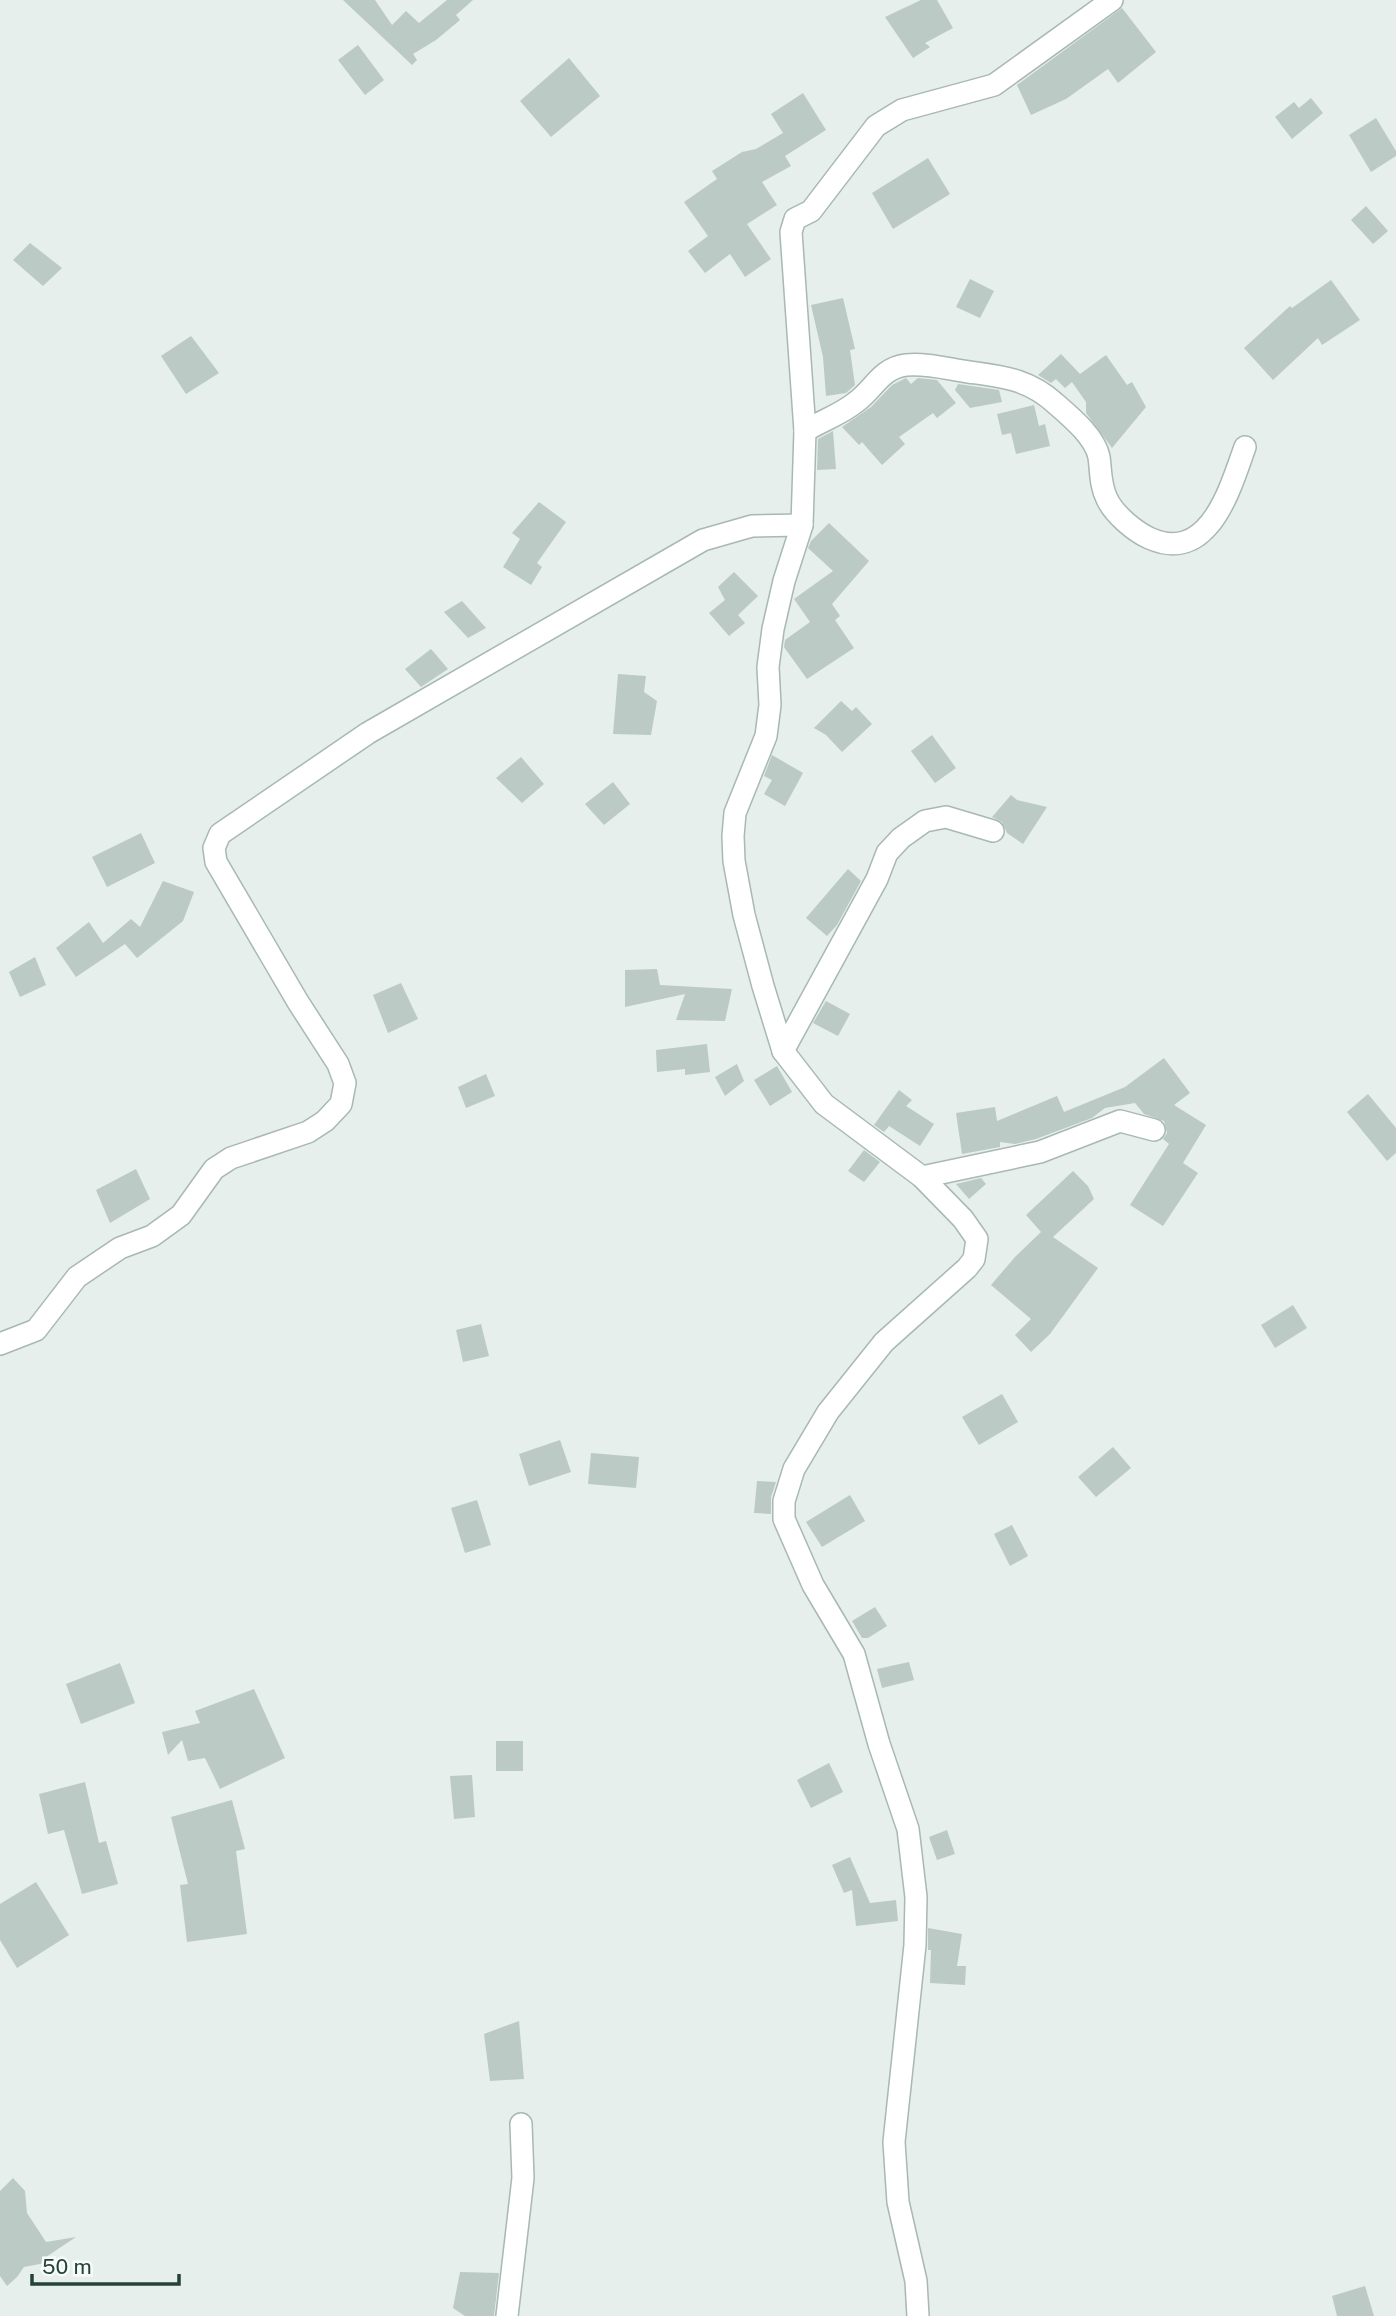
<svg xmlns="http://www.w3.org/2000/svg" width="1396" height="2316" font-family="'Public Sans',sans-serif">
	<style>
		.building { fill: #bbcac4 }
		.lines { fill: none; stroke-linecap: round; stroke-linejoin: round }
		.minor-casing { stroke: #a8b8b2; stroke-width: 24 }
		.minor { stroke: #fff; stroke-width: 21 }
	</style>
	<rect width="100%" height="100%" fill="#e6efeb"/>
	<!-- building -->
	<g class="building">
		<path d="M343,0h32l17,25 14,-14 13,12 28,-23h26l-17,15 4,5 -24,20 -23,14 4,6 -5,5z"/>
		<path d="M921,0h16l16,28 -28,15 5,4 -17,11 -28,-41z"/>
		<path d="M1122,8l34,44 -38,31 -10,-14 -42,30 -35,16 -14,-30z"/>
		<path d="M358,45l26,35 -19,15 -27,-35z"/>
		<path d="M569,58l31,38 -49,41 -31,-36z"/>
		<path d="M803,93l23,37 -41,26 6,10 -29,16 15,23 -30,19 24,35 -26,18 -15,-23 -25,19 -17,-22 20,-15 -24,-34 33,-23 -5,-8 30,-19 14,-3 27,-16 -12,-19z"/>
		<path d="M1311,98l12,15 -31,26 -17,-22 19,-15 5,6z"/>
		<path d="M1376,118l20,33v5l-25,16 -22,-37z"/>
		<path d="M928,158l22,36 -57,35 -21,-36z"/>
		<path d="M1366,206l22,25 -15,13 -22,-24z"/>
		<path d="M30,243l32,25 -19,18 -30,-26z"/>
		<path d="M970,279l24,12 -14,27 -24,-11z"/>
		<path d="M1331,280l29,40 -38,25 -4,-7 -45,42 -29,-32 46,-42 2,2z"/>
		<path d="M843,298l12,51 -5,1 5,35 -9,8 -20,3 -3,-39 -12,-52z"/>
		<path d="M191,336l28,37 -33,21 -25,-38z"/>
		<path d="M1061,354l19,20 26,-19 21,30 5,-3 14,25 -34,41 -26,-35v-11l-14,-20 -7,6 -9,-9 -5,4 -13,-8z"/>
		<path d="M906,378l5,6 7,-6 19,2 19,23 -19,15 -4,-5 -34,24 6,7 -23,21 -20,-23 -3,3 -17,-18 29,-20 21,-22z"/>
		<path d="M958,384l41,6 3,12 -32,6 -15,-18z"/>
		<path d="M1034,405l5,21 6,-2 5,22 -34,8 -5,-21 -9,2 -5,-21z"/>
		<path d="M833,431l3,38 -19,1 1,-31z"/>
		<path d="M539,502l27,20 -29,41 5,4 -11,18 -28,-18 17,-28 -8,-6z"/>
		<path d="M829,523l40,38 -37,43 8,12 -5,4 19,28 -47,31 -23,-32 1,-7 25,-18 -16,-23 39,-28 -25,-23 3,-7z"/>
		<path d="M734,572l24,24 -20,19 7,8 -16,13 -20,-23 16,-13 -7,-13z"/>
		<path d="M462,601l24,27 -18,10 -24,-26z"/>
		<path d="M431,649l17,20 -27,18 -16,-18z"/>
		<path d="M618,674l28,2 -2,16 13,9 -6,34 -38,-1z"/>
		<path d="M841,701l11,10 4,-4 16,17 -30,28 -16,-17 -12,-7z"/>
		<path d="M932,735l24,33 -21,15 -24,-32z"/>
		<path d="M772,755l31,18 -18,33 -21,-12 8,-14 -8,-4z"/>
		<path d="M521,757l23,27 -22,19 -26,-25z"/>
		<path d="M613,782l17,22 -26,21 -19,-21z"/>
		<path d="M1011,795l6,5 30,7 -24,37 -16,-11 -5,-11 -10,-5z"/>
		<path d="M141,833l14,30 -48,24 -15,-30z"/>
		<path d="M848,869l13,12 -24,44 -10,11 -21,-18z"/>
		<path d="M163,881l31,11 -11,29 -46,37 -12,-14 -49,33 -20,-29 33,-26 14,21 28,-24 9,8z"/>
		<path d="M35,957l11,28 -26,12 -11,-25z"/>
		<path d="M657,969l3,16 72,4 -7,32 -49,-1 9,-26 -60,13v-37z"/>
		<path d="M401,983l17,36 -30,14 -15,-38z"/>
		<path d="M826,1001l24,13 -12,22 -25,-13z"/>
		<path d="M707,1044l3,28 -25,3v-6l-28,3 -1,-22z"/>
		<path d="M1164,1058l26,35 -16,12 32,20 -23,38 15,10 -35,53 -33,-21 39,-61 -6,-5 4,-6 -3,-12 -20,-7 -9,-11 -30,5 -13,10 -56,21 -21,5 -15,-2v5l-38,7 -6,-41 39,-6 2,14 60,-25 7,16 61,-25z"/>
		<path d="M737,1064l7,17 -19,15 -10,-19z"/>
		<path d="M777,1066l15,26 -22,14 -16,-26z"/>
		<path d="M486,1074l9,22 -29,12 -8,-21z"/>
		<path d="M899,1090l13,10 -6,6 28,18 -14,22 -31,-20 -5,6 -10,-7z"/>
		<path d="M1368,1094l28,34v25l-9,8 -40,-49z"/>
		<path d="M864,1150l16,12 -16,20 -16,-11z"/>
		<path d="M136,1169l14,30 -40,24 -14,-33z"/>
		<path d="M1073,1171l15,15 6,13 -41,38 45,31 -48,66 -19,18 -16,-17 16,-16 -40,-34 24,-28 26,-25 -15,-17z"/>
		<path d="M981,1178l5,6 -17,15 -13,-15z"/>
		<path d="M1293,1305l14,23 -32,20 -14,-23z"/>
		<path d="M481,1324l8,32 -26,6 -7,-32z"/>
		<path d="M1002,1394l16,28 -39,23 -17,-28z"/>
		<path d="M560,1440l11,32 -42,14 -10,-32z"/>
		<path d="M1113,1447l18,21 -35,29 -18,-20z"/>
		<path d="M591,1453l48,4 -3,31 -48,-4z"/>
		<path d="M757,1481l19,1 -5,15v17l-17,-1z"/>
		<path d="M850,1495l15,26 -43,26 -16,-25z"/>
		<path d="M477,1500l14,45 -26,8 -14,-45z"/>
		<path d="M1012,1525l16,31 -18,10 -16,-32z"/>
		<path d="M875,1607l12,19 -19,12h-6l-10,-17z"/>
		<path d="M909,1662l5,18 -32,8 -5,-19z"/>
		<path d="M120,1663l15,40 -54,21 -15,-40z"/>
		<path d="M254,1689l31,69 -65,31 -15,-31 -17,3 -6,-21 -14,15 -6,-23 38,-9 -5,-12z"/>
		<rect x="496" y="1741" width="27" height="30"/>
		<path d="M829,1763l14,29 -32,16 -14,-28z"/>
		<path d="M472,1775l3,42 -21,2 -4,-43z"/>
		<path d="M85,1782l14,61 7,-2 12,43 -36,10 -18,-64 -16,4 -9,-40z"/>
		<path d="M232,1800l13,49 -9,2 11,83 -60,8 -7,-57 8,-1 -17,-67z"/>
		<path d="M947,1830l8,24 -18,6 -8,-23z"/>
		<path d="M850,1857l20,46 26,-3 2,21 -42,5 -4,-36 -8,3 -12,-28z"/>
		<path d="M36,1882l33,53 -52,33 -17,-28v-36z"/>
		<path d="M928,1928l34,6 -5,32h9l-1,19 -35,-2 1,-33h-3z"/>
		<path d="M519,2021l5,58 -34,2 -6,-47z"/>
		<path d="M13,2178l12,13 2,22 19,29 30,-5 -30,20 -1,6 -21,4 -7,10 -10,9 -7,-10v-85z"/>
		<path d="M460,2272l39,1 -5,43h-29l-12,-8z"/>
		<path d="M1365,2286l9,30h-37l-5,-20z"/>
	</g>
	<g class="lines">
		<defs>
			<g id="minor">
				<path d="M805,431c16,-10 37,-17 51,-29 18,-13 25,-34 50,-37 21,-2 42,4 63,7 35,5 60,7 87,32 15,13 39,33 43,53 2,14 1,28 8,42 7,15 27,32 42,39 60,27 81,-49 96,-91"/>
				<path d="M783,1051l94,-172 10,-26 14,-15 24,-17 21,-4 47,14"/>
				<path d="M922,1177l118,-25 80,-31 34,9"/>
				<path d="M0,1344l36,-14 41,-53 43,-29 32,-12 29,-21 33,-46 17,-11 77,-26 17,-11 16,-17 4,-21 -7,-19 -40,-62 -82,-140 -2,-14 6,-14 148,-101 335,-193 49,-14 50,-1"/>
				<path d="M507,2316l16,-138 -2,-54"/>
				<path d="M918,2316l-2,-35 -18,-79 -4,-60 21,-197 1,-48 -8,-68 -29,-85 -25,-90 -41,-69 -29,-66v-18l10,-32 34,-57 56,-70 83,-74 7,-9 3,-20 -14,-20 -41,-42 -98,-73 -41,-53 -20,-65 -19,-71 -10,-54 -1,-25 2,-23 31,-77 4,-31 -2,-38 5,-38 11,-48 18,-56 3,-94 -14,-199 4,-13 16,-8 65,-85 26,-16 92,-25 118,-85"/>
			</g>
		</defs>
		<!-- minor casing -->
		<use href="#minor" class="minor-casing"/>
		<!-- minor -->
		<use href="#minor" class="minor"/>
	</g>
	<!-- scale -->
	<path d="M32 2274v10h147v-10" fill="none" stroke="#24423a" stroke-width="3.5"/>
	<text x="42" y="2274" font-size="21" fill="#24423a" stroke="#f7fbf9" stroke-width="5" paint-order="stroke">50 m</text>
</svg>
